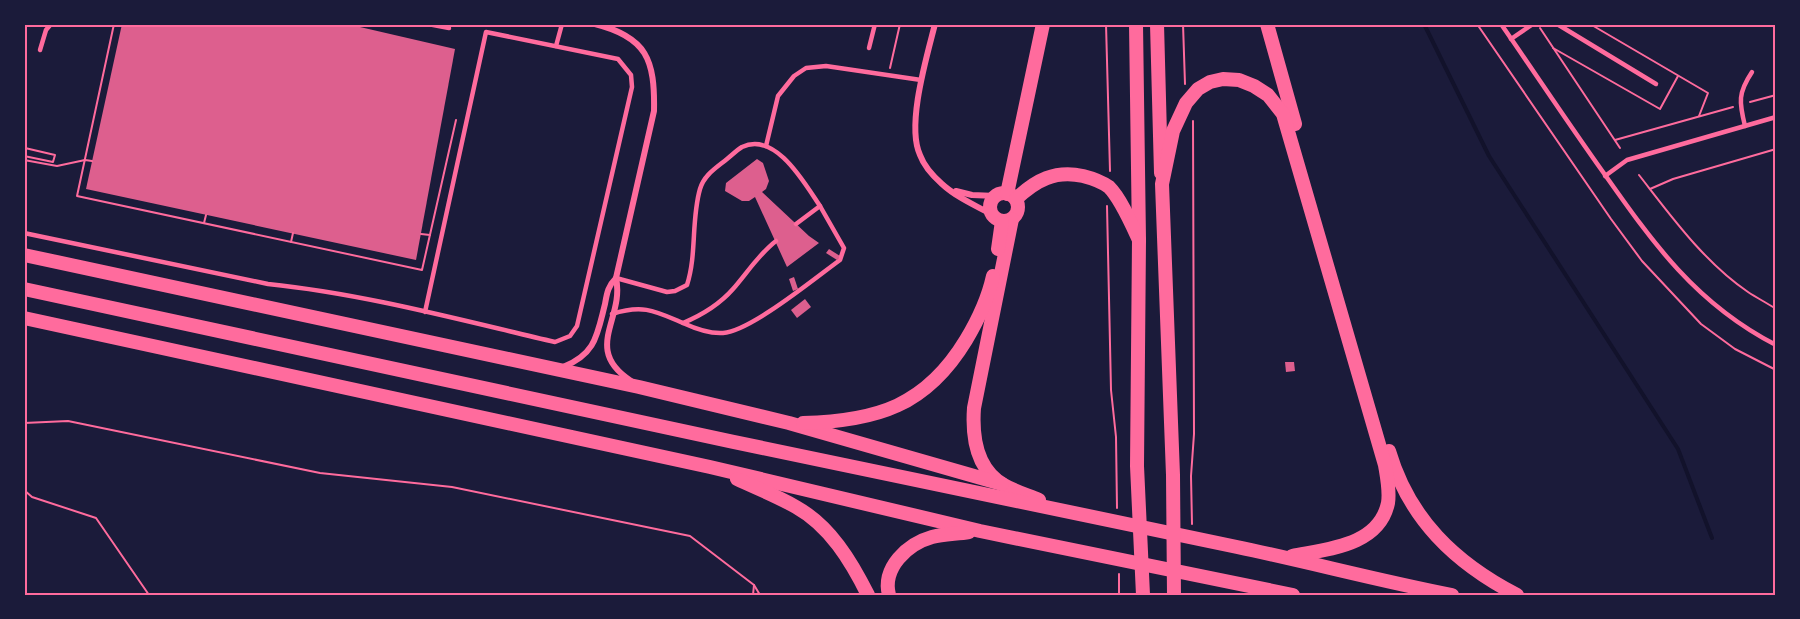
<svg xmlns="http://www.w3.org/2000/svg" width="1800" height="619" font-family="Lato,sans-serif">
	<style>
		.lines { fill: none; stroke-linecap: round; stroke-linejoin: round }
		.stream { stroke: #12122b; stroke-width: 4 }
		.building { fill: #dd5f8e }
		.path { stroke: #ff6b9d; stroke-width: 2 }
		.service { stroke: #ff6b9d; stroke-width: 4.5 }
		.minor { stroke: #ff6b9d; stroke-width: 6 }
		.primary { stroke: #ff6b9d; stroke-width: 14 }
		.trunk { stroke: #ff6b9d; stroke-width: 14 }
		.neatline { fill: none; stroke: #ff6b9d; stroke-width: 2 }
	</style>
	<rect width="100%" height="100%" fill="#1b1b3a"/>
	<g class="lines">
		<!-- stream -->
		<path class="stream" d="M1424,24l65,132 189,293 34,89"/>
	</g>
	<!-- building -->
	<g class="building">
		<path d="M122,24h225l108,25 -39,211 -330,-71z"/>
		<path d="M757,159l6,4 6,18 -3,8 -4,3 47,44 10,7 -32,24 -32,-70 -6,4h-7l-17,-10 1,-8z"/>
		<path d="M829,249l11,7 -3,4 -11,-7z"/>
		<path d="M794,277l4,12 -5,2 -4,-12z"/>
		<path d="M805,299l6,8 -14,11 -6,-8z"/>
		<path d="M1285,362h9l1,9 -9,1z"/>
	</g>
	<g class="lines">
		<!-- path -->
		<g class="path">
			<path d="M114,24l-37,172 345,74 34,-150"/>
			<path d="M1106,24l4,147"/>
			<path d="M1183,24l2,60"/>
			<path d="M1477,24l134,195 31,42 59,63 34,25 41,21"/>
			<path d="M1590,24l118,69 -9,23"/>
			<path d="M1540,28l80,120"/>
			<path d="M1553,48l107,61 18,-33"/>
			<path d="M890,68l10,-44"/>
			<path d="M1750,102l26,-7"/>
			<path d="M1615,140l118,-33"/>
			<path d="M24,155l1,-7 30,7 -2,7 -29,-6"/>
			<path d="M24,160l33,6 28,-6 7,1"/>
			<path d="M1639,175c32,41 65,87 109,117 9,6 19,11 28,17"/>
			<path d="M1650,189l23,-10 103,-30"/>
			<path d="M1107,206l4,184 5,47 1,71"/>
			<path d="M204,223l2,-8"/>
			<path d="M421,234l9,1"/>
			<path d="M291,242l2,-9"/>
			<path d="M24,423l44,-2 252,52 132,14 238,49 64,49 -1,10"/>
			<path d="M24,490l8,7 64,21 53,77"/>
			<path d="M1192,524l-1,-48 3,-42 -1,-313"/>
			<path d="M1119,574v21"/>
			<path d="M754,585l6,10"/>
		</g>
		<!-- service -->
		<g class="service">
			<path d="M428,24l21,4"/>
			<path d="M1501,24c34,49 67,99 102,148 50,71 93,132 173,173"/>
			<path d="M1557,24l99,60"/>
			<path d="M1511,39l22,-15"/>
			<path d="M556,46l6,-22"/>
			<path d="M869,48l6,-24"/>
			<path d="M40,50l6,-20 5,-6"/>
			<path d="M1745,126c-6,-24 -7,-33 7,-54"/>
			<path d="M766,146l12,-50 16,-20 12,-8 20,-2 95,14"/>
			<path d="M1605,176l22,-16 149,-43"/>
			<path d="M24,233l244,51c97,10 192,36 287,58l15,-6 7,-10 55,-239 -1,-12 -13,-16 -132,-27 -61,280"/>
			<path d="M616,278l51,14 8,-1 12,-6c10,-31 4,-65 13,-96 4,-14 16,-21 27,-30 5,-4 10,-9 15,-12 34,-16 63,37 78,59l-24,18"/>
			<path d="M612,314c31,-10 43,-3 71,9 19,-8 36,-18 50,-34 14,-16 26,-35 43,-48"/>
			<path d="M683,323c13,6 26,11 40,10 28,-2 92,-55 117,-73l4,-12 -24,-42"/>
		</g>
		<!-- minor -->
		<g class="minor">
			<path d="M595,24c52,13 60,36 59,87l-38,167c9,41 -34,71 15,103"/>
			<path d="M935,24c-8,32 -29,101 -15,131 4,11 13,21 22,29 14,13 34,22 51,31"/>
			<path d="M956,191l16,4 24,1"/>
			<path d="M563,367c33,-13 34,-32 42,-63 2,-11 3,-18 11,-26"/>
		</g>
		<!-- primary -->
		<g class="primary">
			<path d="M1136,24l3,216"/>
			<path d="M1157,24l4,149"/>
		</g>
		<!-- trunk -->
		<g class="trunk">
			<path d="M1267,24l28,100"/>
			<circle cx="1004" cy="207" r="14"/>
			<path d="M1007,194l36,-170"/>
			<path d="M1016,199c20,-19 39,-29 67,-23 8,2 19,6 26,11 12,12 23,38 30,53l-2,226 6,129"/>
			<path d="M1012,219l-38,189c-2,28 2,61 30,77 10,6 23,10 35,15"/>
			<path d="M998,249l4,-28"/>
			<path d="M24,255l615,132 150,36 213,61"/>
			<path d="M24,289c404,88 808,175 1213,258 72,15 143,34 215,48"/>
			<path d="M24,318l686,149 270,64 313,64"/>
			<path d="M803,423c74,-2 123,-17 163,-83 12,-20 22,-41 27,-64"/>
			<path d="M1389,451c20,68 66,112 128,144"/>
			<path d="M737,479c19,9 40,17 59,28 34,19 55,54 72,88"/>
			<path d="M889,595c-7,-27 18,-51 43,-58 11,-3 25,-3 37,-5"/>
			<path d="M1174,595l-1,-120 -11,-291 11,-53 13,-28 12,-14 12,-7 13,-3 16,1 15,6 14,9 15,19 102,351c2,12 5,26 3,38 -9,43 -61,46 -96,53"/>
		</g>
	</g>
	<!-- border -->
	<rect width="1800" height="619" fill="none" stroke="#1b1b3a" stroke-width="51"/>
	<rect x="26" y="26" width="1748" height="568" class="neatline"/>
</svg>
